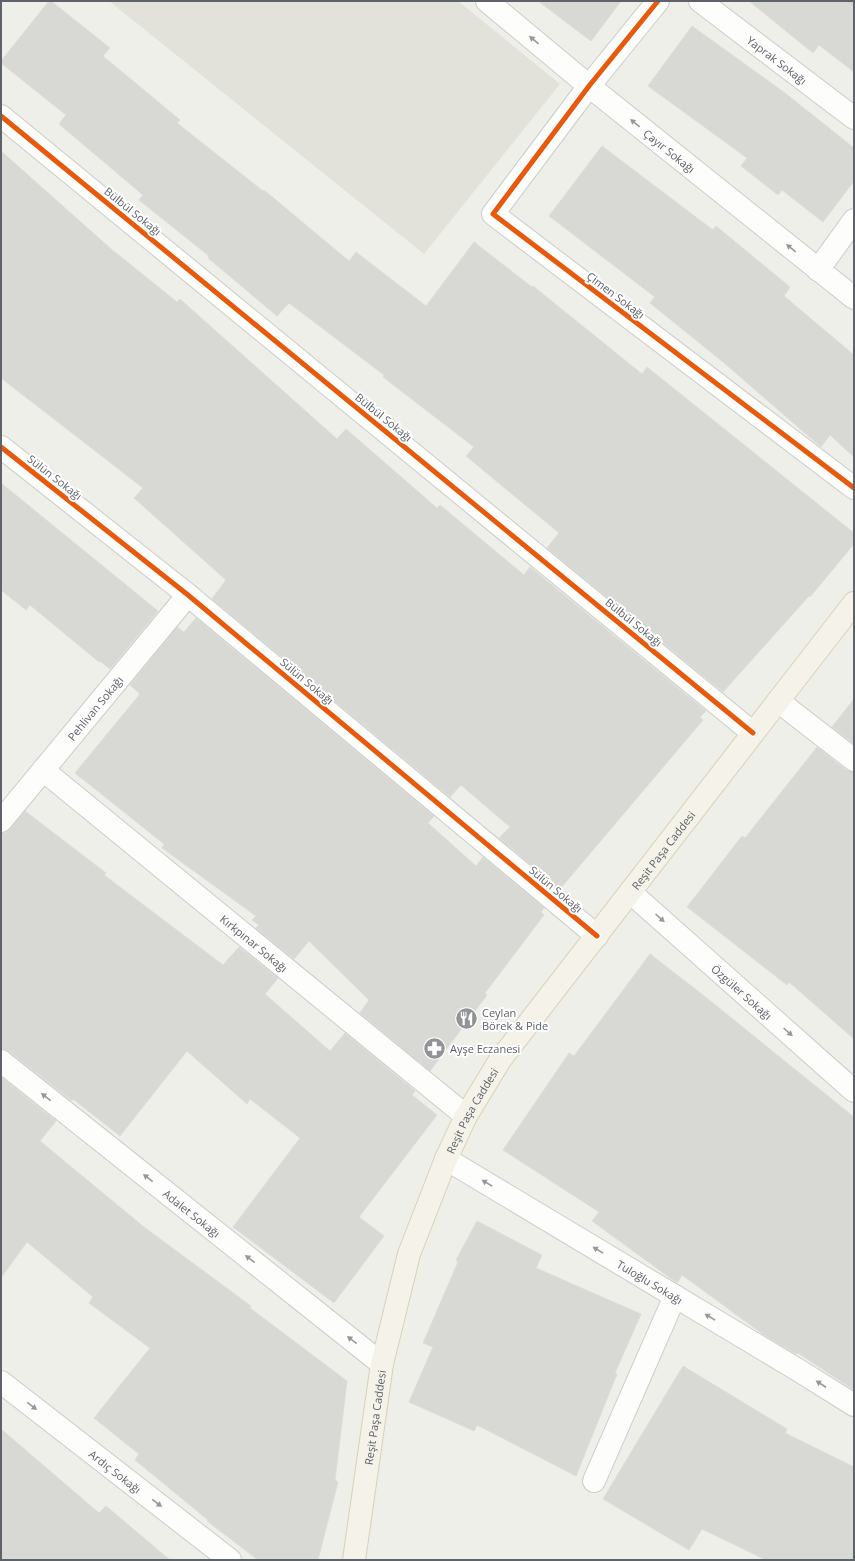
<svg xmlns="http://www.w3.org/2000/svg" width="855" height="1561" font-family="'Open Sans',sans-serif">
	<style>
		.education { fill: #e2e1da }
		.building { fill: #d8d8d5; stroke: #deddd9 }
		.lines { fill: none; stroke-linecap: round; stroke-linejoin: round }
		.minor-casing { stroke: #cbcccb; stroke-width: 24 }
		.major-casing { stroke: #d9d1b6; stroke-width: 24 }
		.minor { stroke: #fdfdfc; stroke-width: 22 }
		.major { stroke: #f4f2e9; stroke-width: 22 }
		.cycleway-casing { stroke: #fff; stroke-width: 8 }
		.cycleway { stroke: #e8590c; stroke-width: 5 }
		.oneway { fill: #96989c }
		.labels { text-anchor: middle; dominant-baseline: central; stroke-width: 4; stroke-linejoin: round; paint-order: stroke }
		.street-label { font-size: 11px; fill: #5e6269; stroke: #fff }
		.poi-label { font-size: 11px; fill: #5e6269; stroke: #fff; text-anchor: start }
	</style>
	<rect width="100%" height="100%" fill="#efefea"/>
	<!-- education -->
	<path class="education" d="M109,1h349l102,83 -136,170z"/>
	<!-- building -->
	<g class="building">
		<path d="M49,1h2l59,47 -7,8 77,64 -3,3 86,68 1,-1 85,71 7,-9 70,54 48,-64 58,45 1,-1 109,88 5,-7 207,166v11l-44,53 -1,-1 -86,96 -176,-144 12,-15 -93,-77 8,-9 -91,-70 1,-2 -95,-72 -12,13 -69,-58 1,-2 -70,-56 4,-5 -84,-71 7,-9 -65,-52v-2z"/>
		<path d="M538,1h83l-30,40z"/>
		<path d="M749,1h105v71l-35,-27 -6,8z"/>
		<path d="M692,26l93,67 69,55v33l-31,41 -41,-32 -4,5 -37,-29 6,-8 -99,-72z"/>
		<path d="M602,146l111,84 3,-4 74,61 -6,9 70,59v102l-24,-22 -9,12 -98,-85 -73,-59 5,-6 -106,-81z"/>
		<path d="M1,151l109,97 67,54 3,-3 157,140 9,-10 91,79 3,-3 84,70 6,-8 176,144 -6,6 3,3 -143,169 -61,-51 11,-11 -49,-42 -11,12 -238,-198 14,-19 -92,-82 9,-10 -142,-110z"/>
		<path d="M1,483l157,128 -48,58 -10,-8 -1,1 -69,-57 -4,5 -25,-20z"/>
		<path d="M196,618l238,198 -6,7 48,43 7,-9 61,51 -3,4 3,3 -59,78 2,2 -57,76 -70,-58 9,-13 -60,-59 -15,18 -38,-31 3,-3 -7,-5 4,-4 -94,-68 2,-4 -89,-71 65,-79 -10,-9 47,-58 7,5z"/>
		<path d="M854,699v45l-22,-17z"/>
		<path d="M817,747l29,23 8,2v267l-65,-57 -2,3 -100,-78 55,-71 3,2z"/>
		<path d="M25,811l81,62 -2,2 119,90 16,-18 39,31 -13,16 65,57 15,-18 70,58 -3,4 25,20 -78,102 25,19 -50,67 -101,-76 67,-89 -50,-39 -3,5 -60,-53 -67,85 -47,-37 -1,2 -63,-50 -8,-2v-216h5l4,-4z"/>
		<path d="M650,954l53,41 151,122v273l-56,-37 -2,1 -32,-19 -82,-60 -5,8 -85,-62 7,-9 -96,-62 66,-97 5,3z"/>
		<path d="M1,1077l55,44 -16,20 104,86 107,79 -1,2 97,73 -12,99 3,2 -20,78h-60l-51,-39 1,-1 -73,-60 4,-6 -45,-36 56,-70 -61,-45 4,-6 -66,-55 -26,36z"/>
		<path d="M477,1221l65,34 -6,13 105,46 -26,59 2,1 -41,102 -99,-51 -3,6 -65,-29 24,-55 -10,-4 35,-81 -2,-2z"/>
		<path d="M683,1366l104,63 -2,4 69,34v93h-88l-64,-31 -13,21 -86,-51z"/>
		<path d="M1,1429l98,84 7,-7 64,54h-169z"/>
	</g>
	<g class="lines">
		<defs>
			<g id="minor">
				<path id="s1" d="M487,1l102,85 265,212"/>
				<path d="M658,1l-69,85 -96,128 361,274"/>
				<path id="s2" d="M700,1l154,117"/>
				<path d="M1,116l752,617"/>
				<path d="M818,270l36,-50"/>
				<path d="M1,447l187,148 409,341"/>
				<path d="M778,701l76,59"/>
				<path id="s3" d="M43,770l423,346"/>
				<path id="s4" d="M1,821l187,-226"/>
				<path id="s5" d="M630,892l224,199"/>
				<path id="s6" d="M1,1061l381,303"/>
				<path id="s7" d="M446,1159l352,211 56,35"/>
				<path id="s8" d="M1,1382l229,178"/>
				<path d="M594,1481l81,-185"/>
			</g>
			<g id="major">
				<path id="s9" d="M354,1560l28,-196 27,-110 37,-95 20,-43 34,-56 354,-457"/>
			</g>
		</defs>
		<!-- minor casing -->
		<use href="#minor" class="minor-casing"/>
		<!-- major casing -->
		<use href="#major" class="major-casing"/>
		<!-- minor -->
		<use href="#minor" class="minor"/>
		<!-- major -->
		<use href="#major" class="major"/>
		<defs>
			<g id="cycleway">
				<path d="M658,1l-69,85 -96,128 361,274"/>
				<path d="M1,116l752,617"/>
				<path d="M1,447l187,148 409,341"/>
			</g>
		</defs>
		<!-- cycleway casing -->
		<use href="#cycleway" class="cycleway-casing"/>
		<!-- cycleway -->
		<use href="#cycleway" class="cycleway"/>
	</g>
	<!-- one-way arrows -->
	<defs><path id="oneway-solid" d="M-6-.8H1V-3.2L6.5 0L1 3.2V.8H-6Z"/></defs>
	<g class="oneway">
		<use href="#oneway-solid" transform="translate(534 40) rotate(-140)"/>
		<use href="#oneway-solid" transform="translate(635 123) rotate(-141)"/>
		<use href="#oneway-solid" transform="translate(791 248) rotate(-141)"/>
		<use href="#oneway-solid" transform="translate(660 918) rotate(42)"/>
		<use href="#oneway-solid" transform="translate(788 1032) rotate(42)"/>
		<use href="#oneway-solid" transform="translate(46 1097) rotate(-142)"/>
		<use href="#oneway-solid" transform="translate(148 1178) rotate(-142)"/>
		<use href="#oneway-solid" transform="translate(487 1183) rotate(-149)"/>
		<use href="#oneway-solid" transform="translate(598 1250) rotate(-149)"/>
		<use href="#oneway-solid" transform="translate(250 1259) rotate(-142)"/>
		<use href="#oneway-solid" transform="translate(710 1317) rotate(-149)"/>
		<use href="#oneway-solid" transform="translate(352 1340) rotate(-142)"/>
		<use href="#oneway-solid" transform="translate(821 1384) rotate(-147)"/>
		<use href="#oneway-solid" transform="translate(32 1406) rotate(38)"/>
		<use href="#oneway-solid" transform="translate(157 1503) rotate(38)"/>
	</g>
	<!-- icons -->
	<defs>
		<symbol id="restaurant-disc" viewBox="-11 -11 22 22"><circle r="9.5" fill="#919396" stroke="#fff"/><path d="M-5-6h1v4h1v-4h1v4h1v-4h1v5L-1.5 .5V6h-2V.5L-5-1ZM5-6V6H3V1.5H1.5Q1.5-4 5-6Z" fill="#fff"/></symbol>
		<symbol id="pharmacy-disc" viewBox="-11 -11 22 22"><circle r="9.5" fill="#919396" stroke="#fff"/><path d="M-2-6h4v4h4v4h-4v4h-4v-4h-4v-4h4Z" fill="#fff"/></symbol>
	</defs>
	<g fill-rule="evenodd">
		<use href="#restaurant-disc" x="454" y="1006" width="25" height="25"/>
		<use href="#pharmacy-disc" x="422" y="1036" width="25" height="25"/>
	</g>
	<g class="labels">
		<!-- street labels -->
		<g class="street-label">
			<text stroke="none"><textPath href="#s2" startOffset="97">Yaprak Sokağı</textPath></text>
			<text stroke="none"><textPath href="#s1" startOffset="236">Çayır Sokağı</textPath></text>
			<text transform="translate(133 211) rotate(39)">Bülbül Sokağı</text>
			<text transform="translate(616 295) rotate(37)">Çimen Sokağı</text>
			<text transform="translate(384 417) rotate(39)">Bülbül Sokağı</text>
			<text transform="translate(55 477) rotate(38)">Sülün Sokağı</text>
			<text transform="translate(634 622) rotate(39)">Bülbül Sokağı</text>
			<text transform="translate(307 681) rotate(40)">Sülün Sokağı</text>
			<text stroke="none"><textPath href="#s4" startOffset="147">Pehlivan Sokağı</textPath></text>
			<text stroke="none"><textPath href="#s9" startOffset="792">Reşit Paşa Caddesi</textPath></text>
			<text transform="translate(556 889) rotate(40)">Sülün Sokağı</text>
			<text stroke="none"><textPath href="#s3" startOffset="273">Kırkpınar Sokağı</textPath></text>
			<text stroke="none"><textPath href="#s5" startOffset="150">Özgüler Sokağı</textPath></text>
			<text stroke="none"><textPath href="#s9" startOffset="468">Reşit Paşa Caddesi</textPath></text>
			<text stroke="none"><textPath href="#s6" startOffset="244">Adalet Sokağı</textPath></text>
			<text stroke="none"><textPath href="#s7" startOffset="238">Tuloğlu Sokağı</textPath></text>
			<text stroke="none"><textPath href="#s9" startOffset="144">Reşit Paşa Caddesi</textPath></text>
			<text stroke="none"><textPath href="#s8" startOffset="145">Ardıç Sokağı</textPath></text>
		</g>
		<!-- poi labels -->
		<g class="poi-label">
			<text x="482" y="1012">Ceylan<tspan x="482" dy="13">Börek &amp; Pide</tspan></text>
			<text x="450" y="1048">Ayşe Eczanesi</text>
		</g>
	</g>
	<!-- border -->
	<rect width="855" height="1561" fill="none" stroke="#5e6269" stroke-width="4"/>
</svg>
